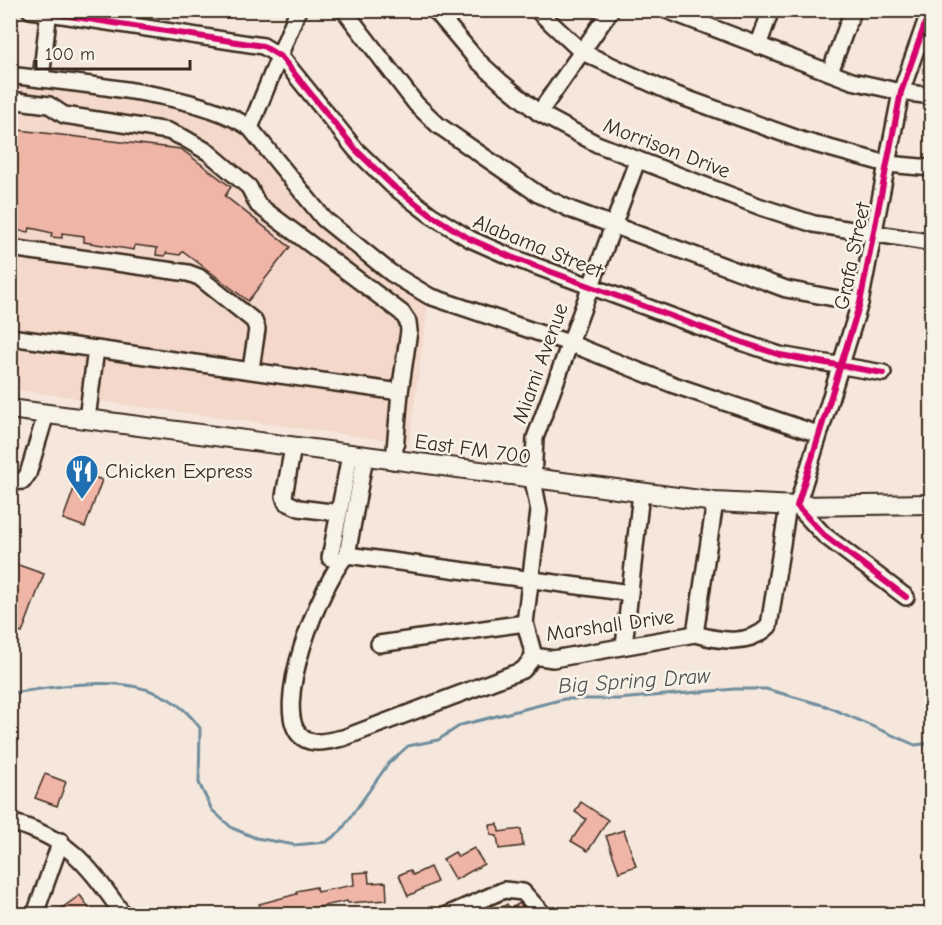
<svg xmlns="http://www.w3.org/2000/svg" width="942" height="925" font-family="'Comic Neue',sans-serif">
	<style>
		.built { fill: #f3d8cb }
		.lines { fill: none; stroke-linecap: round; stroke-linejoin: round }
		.stream { stroke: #6f8d9e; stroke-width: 3 }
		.building { fill: #efb5a7; stroke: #3b2a1e; stroke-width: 1.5 }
		.minor-casing { stroke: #3b2a1e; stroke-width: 20 }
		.major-casing { stroke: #3b2a1e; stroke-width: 22 }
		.minor { stroke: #f7f3e8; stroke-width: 15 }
		.major { stroke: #f7f3e8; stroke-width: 18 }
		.cycleway-casing { stroke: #f7f3e8; stroke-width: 10 }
		.cycleway { stroke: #d6006c; stroke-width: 6 }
		.labels { text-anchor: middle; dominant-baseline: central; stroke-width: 5; stroke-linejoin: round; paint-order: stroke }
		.street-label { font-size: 21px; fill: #3b2a1e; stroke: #f7f3e8 }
		.poi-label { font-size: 21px; fill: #3b2a1e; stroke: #f7f3e8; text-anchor: start }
		.water-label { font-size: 22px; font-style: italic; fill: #515353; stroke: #f7f3e8 }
	</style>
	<rect width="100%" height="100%" fill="#f5e7db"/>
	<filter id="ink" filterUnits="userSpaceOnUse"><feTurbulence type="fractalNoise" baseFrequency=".0167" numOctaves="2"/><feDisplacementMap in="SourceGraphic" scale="12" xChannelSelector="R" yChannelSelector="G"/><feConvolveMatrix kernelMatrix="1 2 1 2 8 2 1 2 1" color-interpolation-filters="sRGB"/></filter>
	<g filter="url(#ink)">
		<!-- built -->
		<path class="built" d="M10,78l157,24 73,24 80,93 109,79 -20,145 -398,-54z"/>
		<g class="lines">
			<!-- stream -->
			<path class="stream" d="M10,693c65,-8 146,-28 190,35l-1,55 13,27 20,18 24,10 39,7 31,-3 14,-10 48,-68 20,-18 30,-6 23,-15 103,-26h54l117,-10h31l60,17 89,39 17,-2"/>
		</g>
		<!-- building -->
		<g class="building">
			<path d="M10,129l171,20 50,38 -6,9 65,51 -42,54 -65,-50 -3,4 -14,-2 -1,3 -9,-1 1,-7 -22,-3 -1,5 -50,-8v-6l-22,-3v5l-11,-1 1,-4 -12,-3 -10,-2 -1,4 -16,-2v-3l-3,-1z"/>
			<path d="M80,472l22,8 -17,47 -22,-8z"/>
			<path d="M10,562l34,12 -22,59 -12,-4z"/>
			<path d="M45,774l21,8 -9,24 -22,-8z"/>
			<path d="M581,802l27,18 -20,31 -17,-10 15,-22 -11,-7z"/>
			<path d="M498,824l1,8 22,-3 2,17 -24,3 -2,-13 -6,-1 -1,-10z"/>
			<path d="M624,830l12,36 -17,6 -13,-36z"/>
			<path d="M474,848l10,16 -29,16 -12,-21 12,-7 3,5z"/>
			<path d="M430,867l7,15 -29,14 -9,-21 11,-5 3,5z"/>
			<path d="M368,872l1,11 17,-1 1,18 -39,3 -1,-2 -67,14h-17l-4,-11 38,-10v-3l19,-4 1,5 37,-7 -1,-12z"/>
			<path d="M80,895l14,20h-28l-4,-7z"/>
			<path d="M520,903l7,12h-37l17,-11 3,5z"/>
		</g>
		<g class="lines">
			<defs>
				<g id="minor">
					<path d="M30,10l233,36 18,11 75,93 37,36 38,29 39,24 41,18 233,86 36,12 103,18"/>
					<path d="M344,10l72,94 22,21 100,69 34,16 214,79 74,14"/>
					<path d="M435,10l42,50 24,22 38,31 58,31 164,63 53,17 114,18"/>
					<path d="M537,10l45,42 92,42 130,47 83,23 45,4"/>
					<path d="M666,10l186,71 49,11 31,4"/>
					<path d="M758,46l13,-36"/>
					<path d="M830,72l23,-62"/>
					<path d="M10,75c64,9 190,17 240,53l74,91 67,54 38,23 140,47 105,42 144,49"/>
					<path d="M41,79l8,-69"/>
					<path d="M10,100l39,5 15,10 104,16 16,7 24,14 41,35 9,18 144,108 6,9 1,9 -9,61"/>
					<path d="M539,113l72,-103"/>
					<path d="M250,128l48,-118"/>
					<path d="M10,248l178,25 11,4 55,44 3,8 -6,40"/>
					<path d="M10,337l86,12 -9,70"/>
					<path d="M96,349l304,43 -6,69"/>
					<path d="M293,447l-9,49 2,6 13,6 40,5 11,-58"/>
					<path d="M10,482l13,-1 5,-7 18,-60"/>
					<path d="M347,555l18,-98"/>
					<path d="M330,558l9,-45"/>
					<path d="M906,597l-82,-62 -27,-29 63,-203 41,-211 29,-82"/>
					<path d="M525,623l14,-112 -6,-31 2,-42 102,-277"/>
					<path d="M695,634l20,-132"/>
					<path d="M379,644l146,-21 9,33 19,3 142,-25c25,7 54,12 74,-8l19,-120"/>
					<path d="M624,646l17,-153"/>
					<path d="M534,656l-11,14 -180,68c-12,2 -29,8 -40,0 -36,-25 20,-159 44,-183l283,38"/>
					<path d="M10,822c61,16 78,44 113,92"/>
					<path d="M35,914l26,-73"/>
					<path d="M449,914l55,-24 19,2 20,22"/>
				</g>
				<path id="major" d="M10,409l705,93 82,4 135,-2"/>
			</defs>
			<!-- minor casing -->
			<use href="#minor" class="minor-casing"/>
			<!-- major casing -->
			<use href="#major" class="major-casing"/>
			<!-- minor -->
			<use href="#minor" class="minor"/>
			<!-- major -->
			<use href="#major" class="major"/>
			<defs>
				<g id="cycleway">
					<path d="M30,10l233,36 18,11 75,93 37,36 38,29 39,24 41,18 233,86 36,12 103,18"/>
					<path d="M906,597l-82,-62 -27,-29 63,-203 41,-211 29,-82"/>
				</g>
			</defs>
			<!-- cycleway casing -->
			<use href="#cycleway" class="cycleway-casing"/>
			<!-- cycleway -->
			<use href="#cycleway" class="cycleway"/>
		</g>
	</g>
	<!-- icons -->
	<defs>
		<symbol id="restaurant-pin" viewBox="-11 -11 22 30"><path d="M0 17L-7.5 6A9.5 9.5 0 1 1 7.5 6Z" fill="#1f6fb2" stroke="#f7f3e8"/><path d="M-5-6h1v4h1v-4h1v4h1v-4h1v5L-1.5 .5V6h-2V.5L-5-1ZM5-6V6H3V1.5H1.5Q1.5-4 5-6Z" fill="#fff"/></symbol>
	</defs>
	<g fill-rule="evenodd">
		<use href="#restaurant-pin" x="63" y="452" width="38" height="52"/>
	</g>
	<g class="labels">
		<!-- street labels -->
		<g class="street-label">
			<text transform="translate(667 148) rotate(21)">Morrison Drive</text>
			<text transform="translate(538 246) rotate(22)">Alabama Street</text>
			<text transform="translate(852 256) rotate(-78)">Grafa Street</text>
			<text transform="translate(540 363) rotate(-70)">Miami Avenue</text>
			<text transform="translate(473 449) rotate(8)">East FM 700</text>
			<text transform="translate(610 625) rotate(-8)">Marshall Drive</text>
		</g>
		<!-- poi labels -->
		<g class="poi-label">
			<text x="105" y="471">Chicken Express</text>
		</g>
		<!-- water labels -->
		<g class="water-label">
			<text transform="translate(634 681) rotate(-4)">Big Spring Draw</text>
		</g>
	</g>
	<!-- margin -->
	<rect width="942" height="925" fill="none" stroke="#f7f3e8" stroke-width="36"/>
	<rect x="18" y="18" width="906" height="889" fill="none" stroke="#3b2a1e" stroke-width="2" filter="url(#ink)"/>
	<!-- scale -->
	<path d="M36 60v9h154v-9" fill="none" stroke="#3b2a1e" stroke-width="3"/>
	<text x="45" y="60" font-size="18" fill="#3b2a1e" stroke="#f7f3e8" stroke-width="4.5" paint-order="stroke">100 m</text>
</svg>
